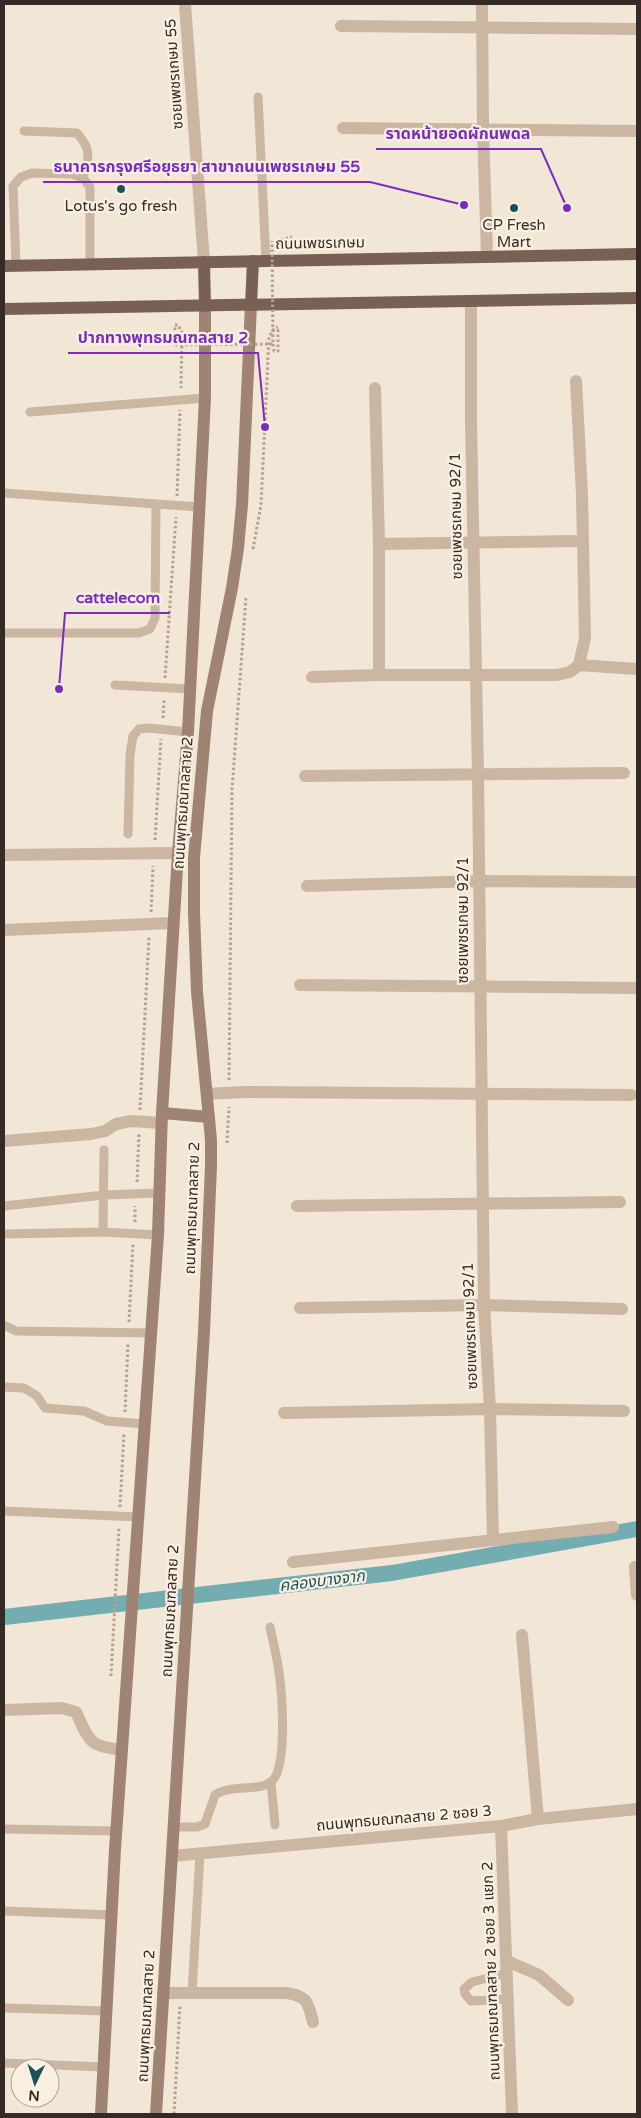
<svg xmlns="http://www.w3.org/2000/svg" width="641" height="2118" font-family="'Varela Round','Noto Sans Thai',sans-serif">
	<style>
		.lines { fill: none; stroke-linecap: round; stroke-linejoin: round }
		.canal { stroke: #73adb1; stroke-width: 16 }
		.path { stroke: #b79f8c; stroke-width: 3; stroke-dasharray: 2.5 2.5; stroke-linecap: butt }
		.lane { stroke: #cbb6a2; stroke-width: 9 }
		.street { stroke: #cbb6a2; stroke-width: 12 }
		.secondary { stroke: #9f8473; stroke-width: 12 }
		.primary { stroke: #786154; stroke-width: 12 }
		.path-bridge { stroke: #b79f8c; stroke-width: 3; stroke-dasharray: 2.5 2.5; stroke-linecap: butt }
		.poi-dot { fill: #185359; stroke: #faf0e2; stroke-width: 2 }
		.labels { text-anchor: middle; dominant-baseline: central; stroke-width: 4.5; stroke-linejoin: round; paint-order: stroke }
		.street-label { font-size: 15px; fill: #352a25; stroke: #faf0e2 }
		.poi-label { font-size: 15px; fill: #352a25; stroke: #faf0e2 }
		.water-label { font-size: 16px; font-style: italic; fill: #185359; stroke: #faf0e2 }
		.leader { fill: none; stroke: #7b2cbf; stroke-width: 2 }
		.callout-dot { fill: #7b2cbf; stroke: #faf0e2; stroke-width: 2 }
		.callout-label { font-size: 16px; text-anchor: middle; font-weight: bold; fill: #7b2cbf; stroke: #faf0e2; stroke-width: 4.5; stroke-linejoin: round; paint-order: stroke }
	</style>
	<rect width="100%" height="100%" fill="#f2e6d6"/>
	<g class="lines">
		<!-- canal -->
		<path class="canal" d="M4,1617l388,-44 245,-44"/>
		<!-- path -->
		<g class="path">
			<path d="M276,241l16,-4"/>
			<path d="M175,325h3l4,7 -1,56"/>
			<path d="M273,344l1,7h4v-24"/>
			<path d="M175,345v-20"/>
			<path d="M177,496l3,-86"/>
			<path d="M253,549l8,-44 8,-168 5,-8 4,-2"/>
			<path d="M165,678l11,-161"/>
			<path d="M163,718l1,-19"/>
			<path d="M155,840l6,-101"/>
			<path d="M151,912l2,-46"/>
			<path d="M229,1080l3,-290 14,-193"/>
			<path d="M140,1110l9,-174"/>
			<path d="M227,1143l2,-36"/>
			<path d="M137,1182l2,-49"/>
			<path d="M135,1222v-16"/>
			<path d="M129,1322l4,-79"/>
			<path d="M125,1412l3,-69"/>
			<path d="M120,1507l4,-74"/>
			<path d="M111,1676l8,-148"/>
			<path d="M174,2114l6,-109"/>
		</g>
		<!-- lane -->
		<g class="lane">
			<path d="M258,97l8,164"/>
			<path d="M24,131l53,2c15,17 12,24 6,45"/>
			<path d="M16,265l-3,-79 8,-9 11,-4 40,1 11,4 7,9v77"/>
			<path d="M30,412l175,-14"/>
			<path d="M4,493l152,11"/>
			<path d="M4,633h135l11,-4 5,-11 1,-114 44,3"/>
			<path d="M115,685l75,4"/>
			<path d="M128,834l2,-79 3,-19 6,-7 10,-1 39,4"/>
			<path d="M4,1206l100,-11 55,-2"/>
			<path d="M103,1232l1,-82"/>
			<path d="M4,1234l99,-2 55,3"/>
			<path d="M4,1325l12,6 135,2"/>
			<path d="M4,1387l20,1 13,8 8,12 39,3 23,10 38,3"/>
			<path d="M4,1511l134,6"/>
			<path d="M271,1782l4,43"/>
			<path d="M174,1827h23l8,-3 10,-29c16,-11 42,-3 56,-13 17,-13 11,-89 8,-110 -2,-15 -6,-30 -9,-45"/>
			<path d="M4,1829l112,2"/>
			<path d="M4,1911l108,4"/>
			<path d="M508,1973l-36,9 -8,7 1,5 6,7 38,-2"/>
			<path d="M192,1993l8,-140"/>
			<path d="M6,2008l101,3"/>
			<path d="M4,2063l100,4"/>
		</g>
		<!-- street -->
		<g class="street">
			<path d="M185,4l19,258"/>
			<path d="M482,4l1,125 4,127"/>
			<path d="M341,26l296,3"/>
			<path d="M343,128l294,3"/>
			<path d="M471,301v121l7,351 6,532 6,104 3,131"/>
			<path d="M576,381l6,114 3,143 -6,27"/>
			<path d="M375,388l4,156v131"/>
			<path d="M379,544l203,-3"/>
			<path d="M312,677l67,-2h178l13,-3 9,-7 58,4"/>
			<path d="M305,776l319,-3"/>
			<path d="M4,855l174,-2"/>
			<path d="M307,886l173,-5 157,1"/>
			<path d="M4,930l169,-7"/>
			<path d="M300,985l337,3"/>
			<path d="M207,1094l37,-2 387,3"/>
			<path d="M4,1141l87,-7 14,-3 11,-7 15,-3 30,2"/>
			<path d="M297,1206l323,-4"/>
			<path d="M300,1308l184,-3 138,4"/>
			<path d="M284,1413l206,-4 134,2"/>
			<path d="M293,1562l320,-35"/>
			<path d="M635,1567l2,28"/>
			<path d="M522,1635l16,184"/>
			<path d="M4,1710l57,-2 15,4c14,30 12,34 46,38"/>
			<path d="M501,1826l11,288"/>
			<path d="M172,1856l329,-30 37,-7 99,-10"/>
			<path d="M507,1961l32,14 29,25"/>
			<path d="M163,1993h124c21,3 21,10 26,29"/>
		</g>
		<!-- secondary -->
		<g class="secondary">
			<path d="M162,1113l47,4"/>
			<path d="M101,2114l14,-265 43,-614 4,-122 16,-260 10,-121 17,-334v-92"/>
			<path d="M156,2114l48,-782 7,-166v-26l-14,-148 -3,-80v-54l13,-147 25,-123 6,-40 4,-43 9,-200"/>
		</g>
		<!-- primary -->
		<g class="primary">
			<path d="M204,262l1,44"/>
			<path d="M4,266l633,-12"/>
			<path d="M251,305l2,-44"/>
			<path d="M4,309l633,-11"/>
		</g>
		<!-- path-bridge -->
		<path class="path-bridge" d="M175,345l98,-1 -1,-103"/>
	</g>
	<!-- markers -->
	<g class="poi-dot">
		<circle cx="121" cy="189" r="5"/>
		<circle cx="514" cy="208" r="5"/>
	</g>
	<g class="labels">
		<!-- street labels -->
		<g class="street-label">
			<text transform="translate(174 74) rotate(-94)">ซอยเพชรเกษม 55</text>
			<text transform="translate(320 243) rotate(-1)">ถนนเพชรเกษม</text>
			<text transform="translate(456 516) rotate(-91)">ซอยเพชรเกษม 92/1</text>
			<text transform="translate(183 803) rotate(-86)">ถนนพุทธมณฑลสาย 2</text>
			<text transform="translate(463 920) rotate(-90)">ซอยเพชรเกษม 92/1</text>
			<text transform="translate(192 1208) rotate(-88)">ถนนพุทธมณฑลสาย 2</text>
			<text transform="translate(470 1326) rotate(-92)">ซอยเพชรเกษม 92/1</text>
			<text transform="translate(170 1611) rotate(-87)">ถนนพุทธมณฑลสาย 2</text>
			<text transform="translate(404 1818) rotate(-5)">ถนนพุทธมณฑลสาย 2 ซอย 3</text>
			<text transform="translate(491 1971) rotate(-92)">ถนนพุทธมณฑลสาย 2 ซอย 3 แยก 2</text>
			<text transform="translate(146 2016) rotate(-87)">ถนนพุทธมณฑลสาย 2</text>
		</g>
		<!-- poi labels -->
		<g class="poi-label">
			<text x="121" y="206">Lotus's go fresh</text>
			<text x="514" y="225">CP Fresh<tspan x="514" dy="17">Mart</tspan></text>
		</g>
		<!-- water labels -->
		<g class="water-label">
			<text transform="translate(322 1581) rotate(-7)">คลองบางจาก</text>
		</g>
	</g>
	<!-- callouts -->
	<path class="leader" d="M567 208L541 149H376M464 205L370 182H43M265 427L258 353H68M59 689L65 613H170"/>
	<g class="callout-dot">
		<circle cx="567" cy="208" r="5"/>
		<circle cx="464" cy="205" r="5"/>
		<circle cx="265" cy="427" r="5"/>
		<circle cx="59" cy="689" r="5"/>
	</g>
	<g class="callout-label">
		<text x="458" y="139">ราดหน้ายอดผักนพดล</text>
		<text x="207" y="172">ธนาคารกรุงศรีอยุธยา สาขาถนนเพชรเกษม 55</text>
		<text x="163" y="343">ปากทางพุทธมณฑลสาย 2</text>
		<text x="118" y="603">cattelecom</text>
	</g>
	<!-- border -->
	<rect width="641" height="2118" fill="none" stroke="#352a25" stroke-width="10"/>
	<!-- north arrow -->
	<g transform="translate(35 2083) rotate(184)"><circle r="24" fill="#faf0e2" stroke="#aba196"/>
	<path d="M0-4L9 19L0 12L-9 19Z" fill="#185359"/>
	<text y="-8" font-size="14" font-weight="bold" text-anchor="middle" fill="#352a25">N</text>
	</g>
</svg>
